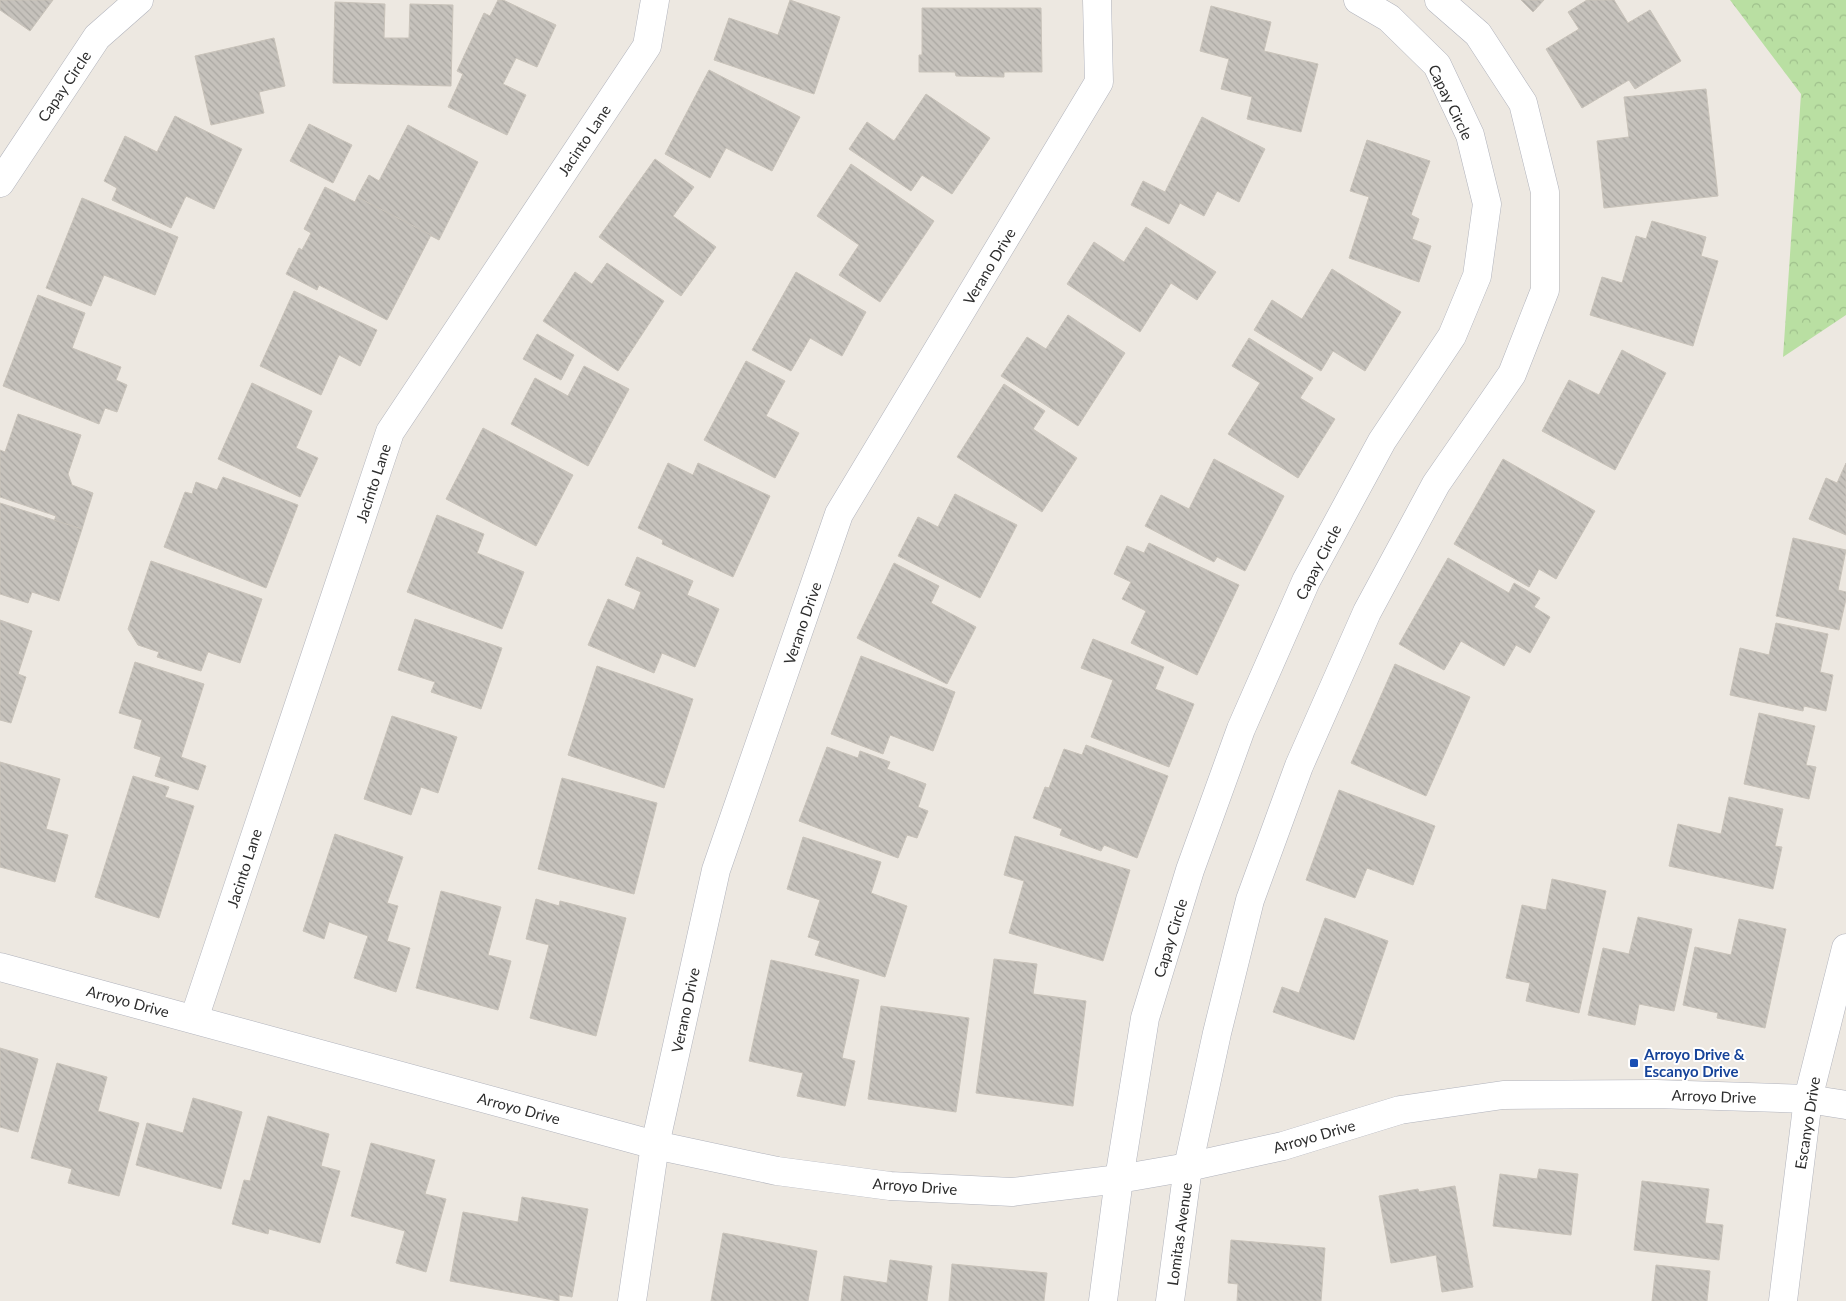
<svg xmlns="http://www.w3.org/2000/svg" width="1846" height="1301" font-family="Lato,sans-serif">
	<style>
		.forest { fill: url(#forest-crowns) }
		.building { fill: url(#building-back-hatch); stroke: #c9c3ba }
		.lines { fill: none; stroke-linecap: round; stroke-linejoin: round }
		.minor-casing { stroke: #b1b3bc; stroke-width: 29 }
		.minor { stroke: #fff; stroke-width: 28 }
		.transit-dot { fill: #1a4fb4; stroke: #fff; stroke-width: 2 }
		.labels { text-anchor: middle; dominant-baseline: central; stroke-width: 4; stroke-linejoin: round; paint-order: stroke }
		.street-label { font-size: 15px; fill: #2d2d2d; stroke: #fff }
		.transit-label { font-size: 15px; font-weight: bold; fill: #164399; stroke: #fff; text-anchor: start }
	</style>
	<defs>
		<pattern id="forest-crowns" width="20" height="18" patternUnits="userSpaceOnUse" patternTransform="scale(1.25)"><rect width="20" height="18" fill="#b9dfa2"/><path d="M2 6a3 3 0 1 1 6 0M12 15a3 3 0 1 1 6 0" fill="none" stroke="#9fc08c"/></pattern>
		<pattern id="building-back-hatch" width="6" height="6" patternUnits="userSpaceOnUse" patternTransform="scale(1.25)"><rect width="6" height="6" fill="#c6c2bc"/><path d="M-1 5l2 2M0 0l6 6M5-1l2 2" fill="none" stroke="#aaa7a2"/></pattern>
	</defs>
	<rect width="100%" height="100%" fill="#ede8e1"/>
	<!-- forest -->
	<path class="forest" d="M1730,0h116v315l-63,42 18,-263z"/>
	<!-- building -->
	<g class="building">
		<path d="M0,0h53l-23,31 -30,-21z"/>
		<path d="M498,0h5l53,25 -19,42 -21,-9 -13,26 23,11 -19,40 -59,-28 15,-33 -6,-3 27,-58 6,3z"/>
		<path d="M790,0l50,17 -26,77 -100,-34 15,-42 49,17z"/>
		<path d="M1521,0h23l-11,12z"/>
		<path d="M1587,0h27l14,23 22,-13 31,51 -46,28 -6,-9 -47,28 -36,-59 33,-20 -11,-17z"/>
		<path d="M335,2l50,2 -1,34h25l1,-34 43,1 -2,81 -118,-3z"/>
		<path d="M1211,6l60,16 -7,29 54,13 -17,68 -54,-13 5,-22 -31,-8 8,-30 -29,-8z"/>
		<path d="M922,8h119l1,64h-38v5l-48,-1 -1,-4h-36v-17h3z"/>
		<path d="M274,38l11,48 -26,6 5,21 -53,12 -16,-69z"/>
		<path d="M709,70l91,47 -28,54 -46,-23 -16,30 -45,-24z"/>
		<path d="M1706,89l12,107 -114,12 -7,-67 32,-4 -5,-40z"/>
		<path d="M926,94l64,44 -38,56 -30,-19 -11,16 -62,-42 18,-27 27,19z"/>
		<path d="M175,116l67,33 -28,60 -28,-13 -15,32 -59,-28 5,-12 -13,-7 21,-45 32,16z"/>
		<path d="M1202,117l63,32 -26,53 -22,-11 -13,25 -24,-13 -11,21 -38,-19 12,-24 22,11z"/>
		<path d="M309,124l43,21 -19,38 -43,-22z"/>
		<path d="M408,125l70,37 -39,78 -82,-43 12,-22 10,6z"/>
		<path d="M1367,140l63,21 -19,54 8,4 -7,20 19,7 -12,36 -70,-24 20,-61 -19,-6z"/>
		<path d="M655,159l39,28 -21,29 43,31 -35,49 -82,-59z"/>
		<path d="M851,164l83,57 -54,81 -41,-27 20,-30 -42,-29z"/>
		<path d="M325,187l30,15 2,-5 74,38 -44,85 -68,-35 -2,5 -31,-16 13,-26 3,2 9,-17 -7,-4z"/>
		<path d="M82,198l96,39 -23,58 -51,-20 -13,31 -45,-18z"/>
		<path d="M1652,221l54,16 -5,19 17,5 -25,85 -103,-31 12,-38 20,6 14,-47 10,3z"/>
		<path d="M1146,227l70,45 -19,28 -26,-17 -31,49 -73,-48 27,-42 30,20z"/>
		<path d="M607,263l57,38 -46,70 -75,-50 32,-49 17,12z"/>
		<path d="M1332,269l69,43 -36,59 -32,-20 -12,20 -67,-41 18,-30 30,19z"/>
		<path d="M796,272l70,40 -24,44 -32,-18 -19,33 -39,-21z"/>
		<path d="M294,291l83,39 -17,36 -21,-11 -18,40 -61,-29z"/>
		<path d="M38,295l47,18 -13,35 49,19 -5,13 11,5 -10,27 -12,-4 -6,16 -96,-38z"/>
		<path d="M1068,315l57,38 -47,73 -77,-50 26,-39 19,12z"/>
		<path d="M537,334l37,21 -13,25 -38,-21z"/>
		<path d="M1249,338l64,40 -13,20 35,21 -37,59 -70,-44 32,-51 -28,-17z"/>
		<path d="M1622,350l44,23 -51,97 -73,-39 27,-51 30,15z"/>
		<path d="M746,361l39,20 -19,35 33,17 -24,45 -71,-38z"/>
		<path d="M584,366l45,23 -41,77 -77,-42 24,-46 33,18z"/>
		<path d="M252,383l60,28 -16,37 22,10 -18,39 -82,-38z"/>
		<path d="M1004,384l41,27 -12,18 44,29 -35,54 -85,-55z"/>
		<path d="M18,414l63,21 -13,39 4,11 21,8 -11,36 -28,-8 2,-5 -56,-19v-47l5,2z"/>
		<path d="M483,428l90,47 -37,71 -90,-47z"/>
		<path d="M1214,459l70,37 -39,75 -28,-14 -3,5 -69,-36 16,-31 28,14z"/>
		<path d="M1503,459l92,52 -39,68 -17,-10 -10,18 -75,-43z"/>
		<path d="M668,463l25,12 5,-12 72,33 -37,81 -71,-33 1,-4 -25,-12z"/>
		<path d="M1846,463v72l-37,-16 17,-41 11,5z"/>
		<path d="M223,477l75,28 -32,83 -102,-41 21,-55 7,2 4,-12 21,8z"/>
		<path d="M955,494l62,31 -37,73 -82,-42 20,-39 20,10z"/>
		<path d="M0,503l82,26 -23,72 -27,-9 -4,11 -28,-9z"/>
		<path d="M437,515l47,19 -7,19 47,19 -22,57 -95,-37z"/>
		<path d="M1793,538l53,12 -8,40 8,2v7l-7,31 -63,-14z"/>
		<path d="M1149,543l90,42 -42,90 -66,-32 15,-32 -24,-12 9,-17 -17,-8 13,-28 17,7z"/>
		<path d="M637,557l56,24 -6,14 32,14 -24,58 -33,-14 -8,20 -66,-28 20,-46 26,11 7,-18 -16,-7z"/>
		<path d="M1448,558l61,35 5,-10 26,15 -6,9 16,10 -20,36 -14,-8 -12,21 -43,-25 -17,29 -45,-26z"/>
		<path d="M151,561l111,38 -22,64 -32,-11 -7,19 -44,-14 2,-5 -21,-7 -10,-16z"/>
		<path d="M894,563l45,23 -8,17 45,24 -29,57 -90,-46z"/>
		<path d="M415,619l87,29 -21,61 -50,-17 4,-10 -37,-12z"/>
		<path d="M0,620l32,11 -14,43 8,3 -15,46 -11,-3z"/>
		<path d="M1776,623l52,11 -8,38 13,3 -7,36 -22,-5 -1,5 -73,-16 10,-47 29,7z"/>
		<path d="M1093,639l71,28 -9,22 39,15 -25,63 -78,-30 22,-57 -32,-12z"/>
		<path d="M861,656l94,36 -22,59 -43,-16 -7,19 -52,-20z"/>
		<path d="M135,662l69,22 -23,73 25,9 -8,24 -43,-14 6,-19 -27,-9 8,-28 -23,-7z"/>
		<path d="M1395,664l75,33 -44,99 -75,-33z"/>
		<path d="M597,666l96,33 -29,89 -96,-33z"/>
		<path d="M1759,713l56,13 -9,39 10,2 -7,32 -65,-15z"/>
		<path d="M392,716l65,21 -19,56 -17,-6 -10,28 -47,-16z"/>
		<path d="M1086,745l82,31 -31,82 -33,-13 -3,6 -41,-16 2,-6 -29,-11 12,-31 4,1 15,-39 18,6z"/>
		<path d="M827,747l31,11 2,-7 30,11 -3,7 39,15 -8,23 10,4 -11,27 -10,-3 -9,23 -99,-37z"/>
		<path d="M0,762l60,17 -14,50 22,6 -13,47 -55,-15z"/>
		<path d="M133,776l36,11 -4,10 29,9 -35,112 -64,-21z"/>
		<path d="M562,778l95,25 -23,91 -96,-25z"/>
		<path d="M1339,790l96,36 -22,59 -46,-17 -12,30 -49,-18z"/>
		<path d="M1729,797l54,12 -8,37 7,1 -9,42 -104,-23 9,-42 43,10z"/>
		<path d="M335,834l68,23 -16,46 11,3 -11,35 23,7 -14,44 -42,-14 14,-42 -39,-14 -5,17 -21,-8z"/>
		<path d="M1015,836l115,34 -27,91 -94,-28 15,-52 -20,-6z"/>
		<path d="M803,837l78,25 -10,31 36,13 -22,71 -70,-22 5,-14 -12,-4 12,-37 -33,-11z"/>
		<path d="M1552,879l54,12 -27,122 -53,-12 4,-18 -24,-5 16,-73 24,5z"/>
		<path d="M441,891l60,16 -13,48 23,6 -13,49 -82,-22z"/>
		<path d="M536,899l23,7 1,-5 66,17 -30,118 -66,-18 19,-73 -23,-6z"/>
		<path d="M1638,917l54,12 -18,82 -35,-7 -4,21 -47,-10 15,-67 26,6z"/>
		<path d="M1325,918l63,23 -34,99 -81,-28 9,-25 17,6z"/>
		<path d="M1739,919l47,10 -21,99 -48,-10 1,-5 -35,-8 12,-58 36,8z"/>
		<path d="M994,959l43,5 -4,30 53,7 -13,105 -97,-13z"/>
		<path d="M771,960l88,20 -17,78 13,3 -10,45 -48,-10 6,-23 -54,-12z"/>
		<path d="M881,1006l88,12 -13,94 -88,-13z"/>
		<path d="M0,1048l38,11 -20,73 -18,-5z"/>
		<path d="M57,1063l50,14 -9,34 41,12 -20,73 -51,-13 4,-14 -41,-11z"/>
		<path d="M193,1098l49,14 -21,77 -85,-24 11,-42 36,10z"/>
		<path d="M268,1116l61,18 -8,32 19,5 -20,72 -51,-14 -1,5 -36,-10 12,-44 6,1z"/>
		<path d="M371,1143l64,17 -10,34 21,5 -20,73 -30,-9 9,-32 -54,-15z"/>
		<path d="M1539,1169l39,5 -7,61 -78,-9 7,-52 37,5z"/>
		<path d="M1642,1181l67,8 -4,34 18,2 -4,35 -85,-10z"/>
		<path d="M1455,1186l18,101 -31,5 -6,-37 -45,8 -12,-67 39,-7 1,3z"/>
		<path d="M522,1197l66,12 -16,88 -13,-2v6l-109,-20 13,-69 55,10z"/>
		<path d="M723,1233l94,18 -9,50h-97z"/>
		<path d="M1231,1240l94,8 -4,53h-84l1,-17 -10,-1z"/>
		<path d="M890,1260l42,6 -5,35h-86l3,-25 43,7z"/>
		<path d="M952,1264l95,9 -3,28h-95z"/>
		<path d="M1656,1265l54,6 -3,30h-55z"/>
	</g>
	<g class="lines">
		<defs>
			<g id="minor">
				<path d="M0,183l97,-146 42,-37"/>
				<path d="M0,967l655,178 122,26 113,15 122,6 107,-13 69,-12 95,-21 117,-36 103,-15 153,-1 152,5 38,6"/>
				<path d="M194,1019l196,-587 257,-386 8,-46"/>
				<path d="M632,1301l23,-156 61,-275 123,-356 260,-432 -2,-82"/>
				<path d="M1103,1301l16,-122 26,-161 45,-148 51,-141 65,-148 76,-140 70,-105 25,-60 10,-72 -17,-69 -33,-70 -48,-47 -31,-18"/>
				<path d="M1170,1301l18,-134 29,-134 33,-133 49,-134 68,-154 69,-128 76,-110 33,-84v-98l-22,-89 -45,-69 -39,-34"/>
				<path d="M1783,1301l25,-202 38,-151"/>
			</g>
		</defs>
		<!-- minor casing -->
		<use href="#minor" class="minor-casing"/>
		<!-- minor -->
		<use href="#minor" class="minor"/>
	</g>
	<!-- markers -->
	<rect class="transit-dot" x="1629" y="1058" width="10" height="10" rx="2.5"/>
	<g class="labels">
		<!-- street labels -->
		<g class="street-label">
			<text transform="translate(64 86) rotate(-56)">Capay Circle</text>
			<text transform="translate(1451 102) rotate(64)">Capay Circle</text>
			<text transform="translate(584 140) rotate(-56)">Jacinto Lane</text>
			<text transform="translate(989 266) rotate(-59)">Verano Drive</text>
			<text transform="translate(373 483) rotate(-72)">Jacinto Lane</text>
			<text transform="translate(1318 562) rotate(-63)">Capay Circle</text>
			<text transform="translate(802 623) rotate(-71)">Verano Drive</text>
			<text transform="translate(244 868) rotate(-72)">Jacinto Lane</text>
			<text transform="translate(1170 938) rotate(-73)">Capay Circle</text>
			<text transform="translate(128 1001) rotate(15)">Arroyo Drive</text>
			<text transform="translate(685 1010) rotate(-78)">Verano Drive</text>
			<text transform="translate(1714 1096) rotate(2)">Arroyo Drive</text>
			<text transform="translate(519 1108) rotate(15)">Arroyo Drive</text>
			<text transform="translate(1807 1123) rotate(-81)">Escanyo Drive</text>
			<text transform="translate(1314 1136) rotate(-16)">Arroyo Drive</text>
			<text transform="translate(915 1186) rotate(4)">Arroyo Drive</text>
			<text transform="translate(1179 1234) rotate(-82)">Lomitas Avenue</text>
		</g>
		<!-- transit labels -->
		<g class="transit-label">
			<text x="1644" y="1054">Arroyo Drive &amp;<tspan x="1644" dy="17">Escanyo Drive</tspan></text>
		</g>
	</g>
</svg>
